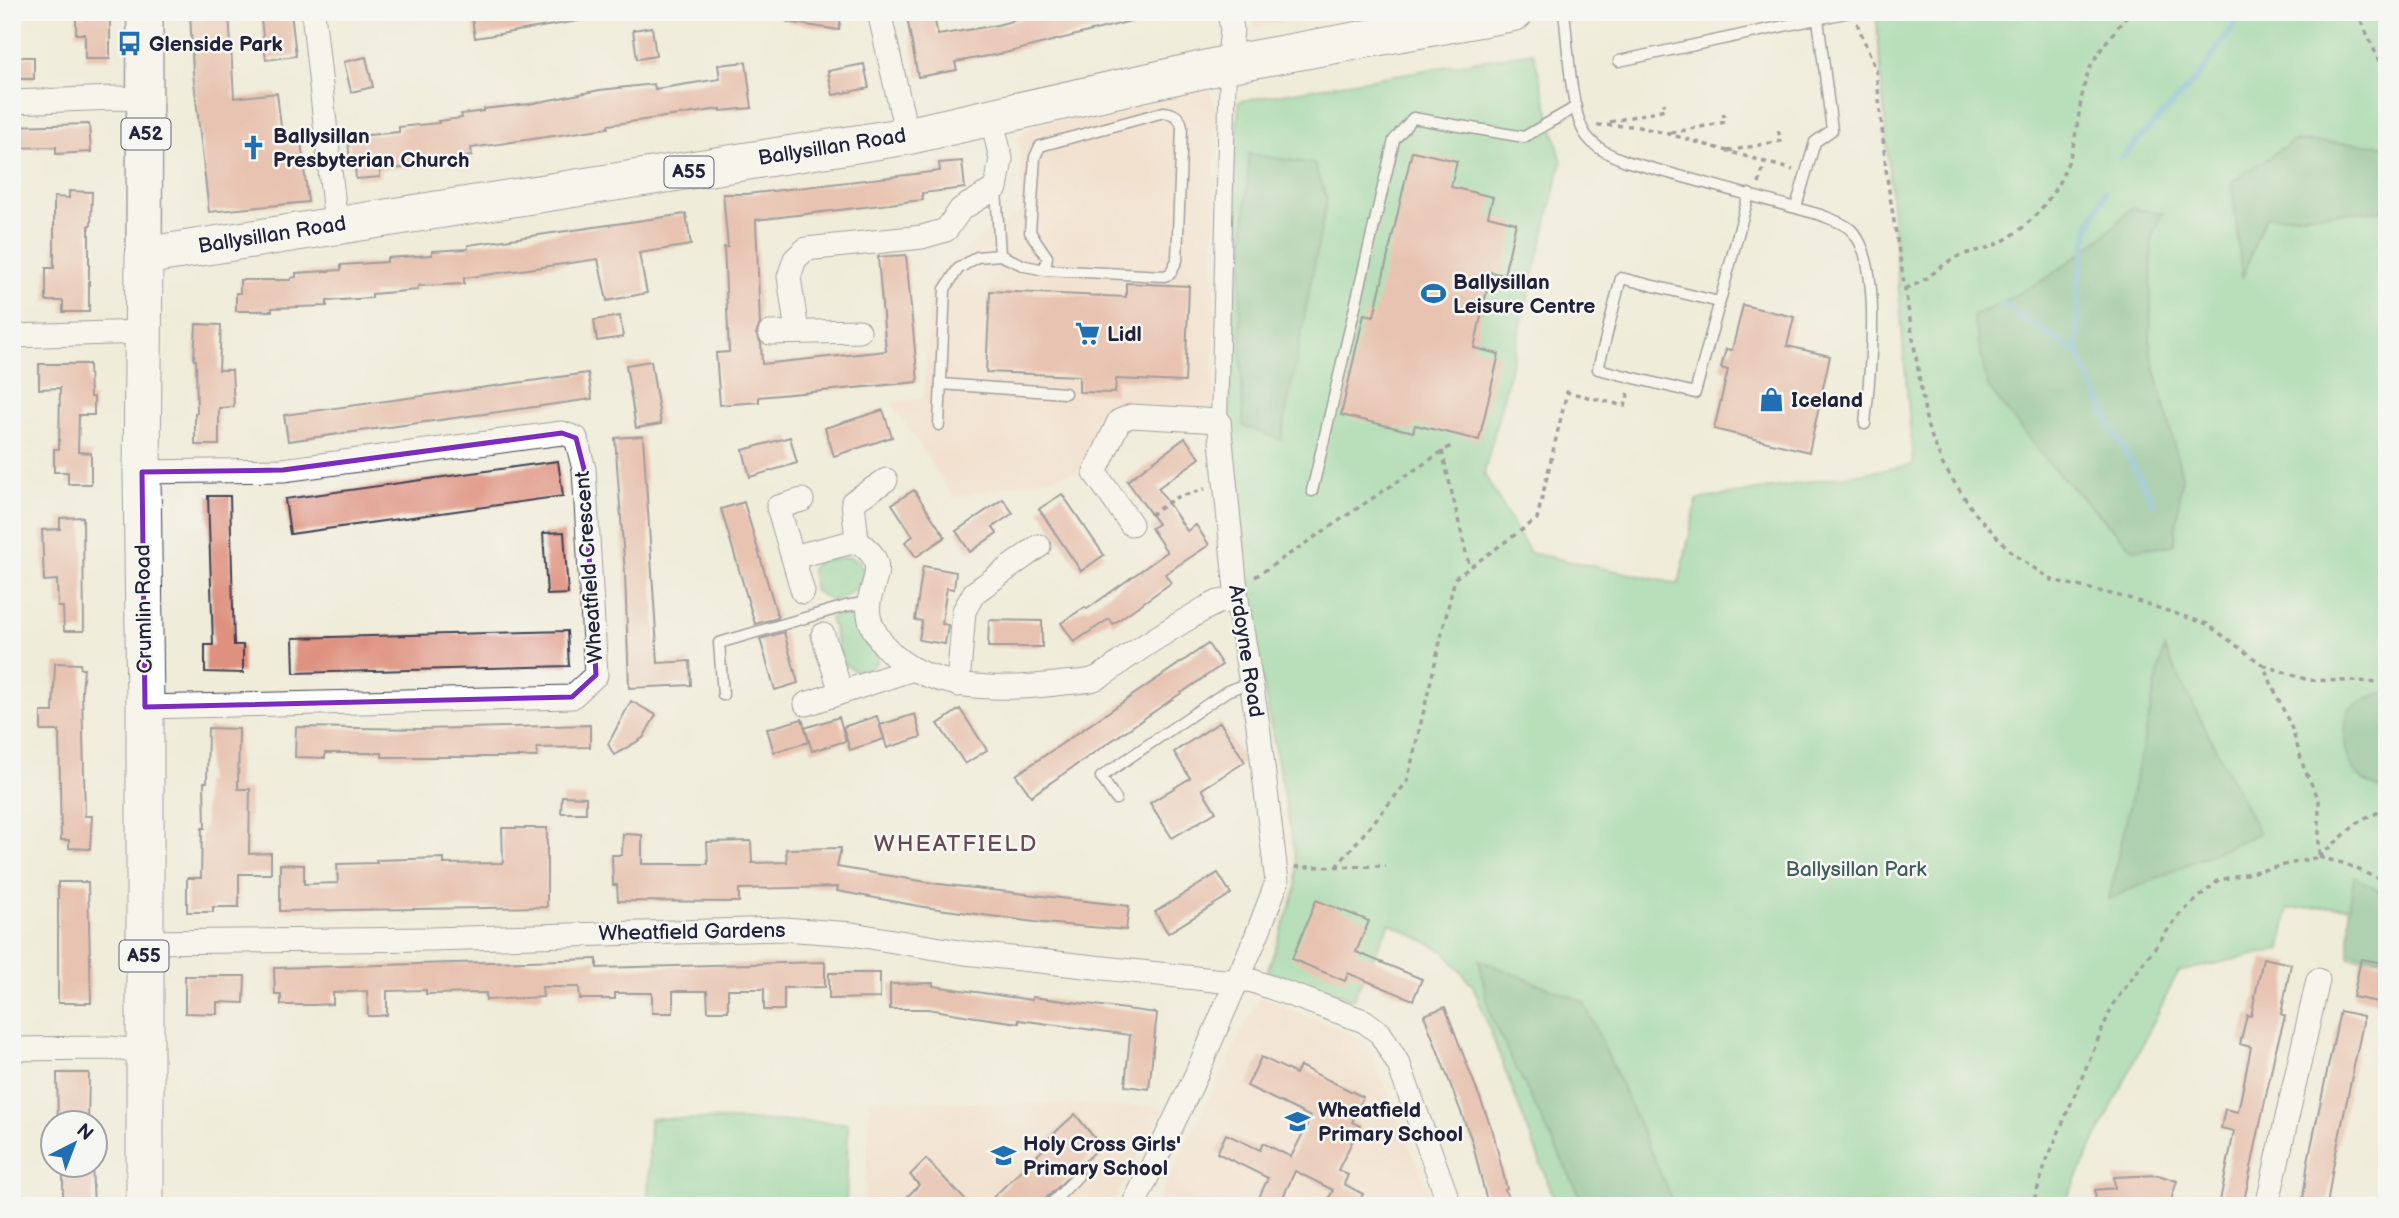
<svg xmlns="http://www.w3.org/2000/svg" width="2399" height="1218" font-family="'Balsamiq Sans',sans-serif">
	<style>
		.built { fill: #f4d3c1 }
		.green { fill: #75cd93; stroke: #4c7867; stroke-width: 2 }
		.forest { fill: #60b07d; stroke: #41695c; stroke-width: 2 }
		.lines { fill: none; stroke-linecap: round; stroke-linejoin: round }
		.stream { stroke: #54aad0; stroke-width: 6 }
		.building { fill: #df917f }
		.service-casing { stroke: #414053; stroke-width: 13 }
		.pedestrian-casing { stroke: #414053; stroke-width: 18 }
		.minor-casing { stroke: #414053; stroke-width: 25 }
		.primary-casing { stroke: #414053; stroke-width: 38 }
		.trunk-casing { stroke: #414053; stroke-width: 39 }
		.path { stroke: #414053; stroke-width: 3.5; stroke-dasharray: 5 5; stroke-linecap: butt }
		.service { stroke: #fff; stroke-width: 10 }
		.pedestrian { stroke: #fff; stroke-width: 16 }
		.minor { stroke: #fff; stroke-width: 23 }
		.primary { stroke: #fff; stroke-width: 35 }
		.trunk { stroke: #fff; stroke-width: 37 }
		.marked { fill: none; stroke: #7b2cbf; stroke-width: 5; stroke-linejoin: round }
		.labels { text-anchor: middle; dominant-baseline: central; stroke-width: 5; stroke-linejoin: round; paint-order: stroke }
		.shield { fill: #f6f6f2; stroke: #626272; stroke-width: 2 }
		.shield-label { font-size: 19px; font-weight: bold; fill: #22223b }
		.poi-label { font-size: 21px; font-weight: bold; fill: #22223b; stroke: #f6f6f2; text-anchor: start }
		.street-label { font-size: 21px; fill: #22223b; stroke: #f6f6f2 }
		.park-label { font-size: 21px; fill: #3f5e5a; stroke: #f6f6f2 }
		.neighbourhood-label { font-size: 23px; letter-spacing: 2px; fill: #644953; stroke: #f6f6f2 }
	</style>
	<rect width="100%" height="100%" fill="#f6f6f2"/>
	<filter id="ink" filterUnits="userSpaceOnUse"><feTurbulence type="fractalNoise" baseFrequency=".0143" numOctaves="2"/><feDisplacementMap in="SourceGraphic" scale="14" xChannelSelector="R" yChannelSelector="G"/><feConvolveMatrix kernelMatrix="1 2 1 2 8 2 1 2 1" color-interpolation-filters="sRGB"/></filter>
	<filter id="wash" filterUnits="userSpaceOnUse"><feTurbulence type="fractalNoise" baseFrequency=".00686" numOctaves="4" result="noise"/><feDisplacementMap in="SourceGraphic" scale="28" xChannelSelector="R" yChannelSelector="G"/><feGaussianBlur stdDeviation="1.57" result="paint"/><feColorMatrix in="noise" values="0 0 0 0 0 0 0 0 0 0 0 0 0 0 0 0 0 1.4 0 .05"/><feComposite in="paint" operator="in"/></filter>
	<g filter="url(#wash)">
		<rect width="100%" height="100%" fill="#f0ecda"/>
		<!-- built -->
		<g class="built">
			<path d="M1253,12h81l-79,16z"/>
			<path d="M1178,90l32,1 6,20 -3,303 -94,-6 -24,60 -141,30 -63,-95 33,-5 5,-111 11,-16 39,-33 43,-26 -3,-75 13,-11z"/>
			<path d="M1259,997l106,42 70,167h-280z"/>
			<path d="M870,1100l295,7 -54,99h-247z"/>
		</g>
		<!-- green -->
		<g class="green">
			<path d="M1876,12h511v947l-38,-2v-51l-61,3 -7,40 -103,23 -115,234h-506l-84,-220 -29,-35 -54,-28 -37,76 -86,-27 29,-83 1,-22 -43,-232 -24,-187 -1,-230 10,-117 294,-49 29,110 -78,312 46,79 149,31 18,-84 216,-35z"/>
			<path d="M849,557l9,4 7,10c-5,17 -16,24 -33,30l-17,-10 -4,-22 7,-8z"/>
			<path d="M847,614c13,10 30,31 30,48l-6,6 -16,3 -12,-8 -13,-45z"/>
			<path d="M650,1118l198,5 -2,83h-198z"/>
		</g>
		<!-- forest -->
		<g class="forest">
			<path d="M2293,141l94,4v65l-122,7 -23,61 -10,-96z"/>
			<path d="M1249,154l65,10 13,34 -46,242 -38,-14 -3,-116z"/>
			<path d="M2131,208l32,5 -11,22 -2,114 32,127 -8,69 -41,4 -83,-84 -62,-78 -15,-70 71,-37 61,-45z"/>
			<path d="M2164,648l95,185 -150,66z"/>
			<path d="M2377,694h10v96c-41,-6 -49,-49 -37,-82z"/>
			<path d="M2354,876l33,20v62l-38,-6v-41z"/>
			<path d="M1479,960l105,42 91,204h-90l-94,-188z"/>
		</g>
		<g class="lines">
			<!-- stream -->
			<g class="stream">
				<path d="M2121,158l77,-81 45,-65"/>
				<path d="M2105,192l-16,34 -12,63 1,65 34,74 42,76"/>
				<path d="M2001,304l77,50"/>
			</g>
		</g>
		<g id="blocks">
			<!-- building -->
			<g class="building">
				<path d="M85,12h25v47h-25v-25h-9v-18h9z"/>
				<path d="M190,12h39l5,86 43,-5 6,50 18,-2 7,61 -99,10 -16,-139z"/>
				<path d="M260,12h31l5,44 -30,4z"/>
				<path d="M471,12h106l1,9 -103,17z"/>
				<path d="M788,12h54l-3,18 -52,-8z"/>
				<path d="M906,12h27l5,23 59,-10 49,-13h97v6l-138,35 -50,9 2,8 -39,7z"/>
				<path d="M652,27l4,29 -19,3 -4,-29z"/>
				<rect x="12" y="57" width="22" height="22"/>
				<path d="M366,57l7,30 -22,5 -7,-30z"/>
				<path d="M746,62l6,46 -31,3v-2l-113,16v3l-137,20 1,8 -49,6 1,4 -44,4v7l-24,2 -1,-13h-5l-2,-29 51,-5v-5l40,-4 -1,-2 24,-3 -1,-4 23,-3v-2l45,-5 71,-14 54,-6 1,5 65,-10 -2,-14z"/>
				<path d="M864,64l5,24 -36,7 -5,-24z"/>
				<path d="M89,124l2,28 -35,2v-7l-44,1v-22z"/>
				<path d="M1412,151l45,10 -6,26 42,10 -5,19 28,7 -12,52 -13,-3 -17,76 25,6 -20,86 -64,-15 -2,7 -72,-17 23,-101 10,2z"/>
				<path d="M962,161l3,27 -43,5 1,7 -167,20 4,104 -4,10 5,9 1,21 124,-13 -8,-94 28,-2 12,127 -159,15v5l-39,3 -4,-52 13,-1 -5,-105h4l-5,-53h24l193,-23 -1,-8z"/>
				<path d="M69,191l23,1 -1,33h-2v87h-26v-11h-17v-33h8v-71l15,1z"/>
				<path d="M686,214l5,31 -52,8 8,40 -40,8 -9,-42 -134,19v6l-46,2v4l-46,4v4l-45,3v5l-55,2v3h-36v-18h4v-13h51v-2l5,-1v-4l45,-3v-5l46,-3v-4l45,-3v-4l36,-2v-4z"/>
				<path d="M1126,283l63,3 -4,96 -69,-3 -1,14 -36,-1v-16l-93,-4 4,-81 136,6z"/>
				<path d="M1743,305l51,12 -7,29 43,10 -21,96 -95,-23 14,-59 -7,-2 5,-19 6,1z"/>
				<path d="M620,316l3,21 -26,4 -3,-21z"/>
				<path d="M196,324l25,1 -2,45h13l2,37 -15,1v37h-24v-32h2l-1,-53h-2z"/>
				<path d="M651,361l10,63 -25,4 -10,-63z"/>
				<path d="M39,364h50l1,33h4v18h-15l-1,37 13,1v31h-23v-12h-14v-23h5l1,-61 -21,1z"/>
				<path d="M588,373l4,26 -304,42 -4,-26z"/>
				<path d="M883,410l9,27 -58,19 -9,-28z"/>
				<path d="M643,436l15,227 32,-2 1,24 -62,3 -4,-115 -10,-135z"/>
				<path d="M790,437l7,26 -47,14 -7,-27z"/>
				<path d="M1185,438l15,20 -42,30 29,43 9,-6 13,20 -44,29 6,9 -58,41 -4,-5 -35,23 -13,-19 24,-16 2,2 80,-57 -16,-24 7,-4 -31,-43z"/>
				<path d="M558,461l5,35 -273,38 -5,-35z"/>
				<path d="M914,490l31,47 -29,20 -11,-15 8,-6 -21,-32z"/>
				<path d="M1062,494l42,61 -23,16 -42,-62z"/>
				<path d="M208,496h22l4,149h9v28l-38,-1v-27h8z"/>
				<path d="M1003,499l10,14 -20,14 4,6 -27,19 -14,-21z"/>
				<path d="M744,502l34,116 -23,6 -34,-115z"/>
				<path d="M83,517l1,114h-20l-1,-24h-5l-1,-27 -13,1 -2,-51 18,-1v-11z"/>
				<path d="M564,532l4,62 -21,1 -4,-62z"/>
				<path d="M923,566l33,6 -2,17 -7,-1 -3,18 -2,18 6,1 -3,19 -26,-4 3,-19 -7,-1z"/>
				<path d="M989,620l53,1v26h-54z"/>
				<path d="M567,631l2,35 -275,7 -1,-35z"/>
				<path d="M784,632l14,51 -23,7 -15,-51z"/>
				<path d="M1208,644l14,21 -191,131 -15,-21z"/>
				<path d="M55,663l25,1 1,5h3l-2,22 3,125h7l-2,33 -21,-1v-8h-8l-2,-109h-18v-19h12z"/>
				<path d="M631,701l25,14 -13,23 -29,17 -6,-11z"/>
				<path d="M960,709l27,41 -22,14 -27,-40z"/>
				<path d="M915,714l6,23 -34,11 -7,-23z"/>
				<path d="M877,716l7,23 -34,11 -7,-23z"/>
				<path d="M839,717l7,24 -34,10 -7,-23z"/>
				<path d="M802,719l7,23 -35,10 -7,-23z"/>
				<path d="M1220,722l25,40 -43,27 14,23 -44,26 -22,-35 40,-25 -16,-26z"/>
				<path d="M590,725v22l-53,1v9h-155v-4h-57v5l-30,-1 1,-30 126,2z"/>
				<path d="M208,728l31,1 -1,60h12l-1,65 22,-1v21h-32v33h-26v5h-26v-34h14l1,-50h3l-1,-46h3z"/>
				<path d="M562,796l24,1v16h-25z"/>
				<path d="M502,828h45v79l-267,4v-47l24,1v19l34,-1 -1,-19 40,-1 -1,-3 68,-2v6l59,-1z"/>
				<path d="M623,834l19,1v29h66l-1,-22 44,-1 1,22 35,-1 -1,-13 55,-1 -4,19 102,17 190,22 -3,24 -84,-7 -118,-16 -87,-16 1,-4 -99,2v13l-121,-1 -1,-16h-4l-1,-30h10z"/>
				<path d="M1218,873l13,21 -63,39 -13,-21z"/>
				<path d="M58,882h30l3,121h-33z"/>
				<path d="M1316,900l53,21 -13,31 66,27 -9,21 -65,-27 -3,8 -53,-22z"/>
				<path d="M2263,958l28,6 -10,50 4,2 -10,37 -32,153 -23,-5 14,-70 -13,-3 4,-19 13,3 13,-65 -11,-3 7,-29 4,1z"/>
				<path d="M597,959v9l228,-6v25l-41,1v22h-20v-21h-36v22h-20l-1,-20h-34v22h-21v-20h-37v6h-35l-1,-12h-37l1,10 -57,3v-7l-60,1v-4l-39,1v24l-10,1h-9l-1,-25 -34,2v11l-20,1h-32v-10h-6l-1,-27z"/>
				<path d="M2361,959l24,4 -7,39 -25,-5z"/>
				<path d="M829,973h51v25l-51,1z"/>
				<path d="M185,976h60l-1,27 -27,-1v12l-32,-1z"/>
				<path d="M933,983v3l57,8 42,6v-3l125,16 -8,76 -24,-3 5,-51 -111,-15v3l-43,-6 -48,-8h-38v-25z"/>
				<path d="M1445,1007l48,125 14,57 -2,1 6,16h-23l-16,-65 -48,-126z"/>
				<path d="M2340,1011l23,5v7l-30,144 -6,39h-25l6,-45z"/>
				<path d="M1261,1057l35,17 4,-8 63,31 -11,25 8,4 -22,44 10,5 -4,9 19,10 -6,12h-32l8,-16 -38,-19 -16,35h-24l13,-28 -51,-25 9,-19 34,16 3,-7 28,14 20,-40 -64,-31z"/>
				<path d="M57,1073h32l-1,51h-30z"/>
				<path d="M1075,1114l26,32 -63,60h-54l66,-63 -3,-3z"/>
				<path d="M926,1159l45,47h-73l21,-21 -9,-10z"/>
				<path d="M63,1166h29l2,40h-31z"/>
				<path d="M2158,1175l19,6 -8,25h-73l-1,-16 20,-2 -1,-11z"/>
			</g>
		</g>
	</g>
	<g filter="url(#ink)">
		<use href="#blocks" fill-opacity="0" stroke="#414053" stroke-width="2"/>
		<g class="lines">
			<defs>
				<g id="service">
					<path d="M1564,12c4,31 6,95 20,120 9,16 28,24 45,30l192,53c9,4 21,7 29,14 35,31 19,151 15,195"/>
					<path d="M1619,61l231,-49"/>
					<path d="M996,188l4,67 25,11 20,4 119,6 6,-2 7,-14 5,-133c-1,-10 -9,-14 -18,-15l-124,34 -5,11 -5,75 17,25 -2,13"/>
					<path d="M1796,207l19,-65 17,-12 -14,-111"/>
					<path d="M1719,302l-98,-24 -23,91 97,24 54,-199"/>
					<path d="M941,384l124,9"/>
					<path d="M939,425l6,-136 13,-20 19,-12 23,-2"/>
					<path d="M1312,491l82,-351 19,-22 111,19 52,-30"/>
					<path d="M723,695l-4,-52 127,-37 22,-4"/>
					<path d="M1116,799l-15,-22 126,-86 24,-9"/>
					<path d="M1049,1206l29,-30"/>
				</g>
				<path id="pedestrian" d="M1219,421l9,-357"/>
				<g id="minor">
					<path d="M313,12l23,213"/>
					<path d="M879,12l28,124"/>
					<path d="M1228,64l4,-34 -3,-18"/>
					<path d="M12,102l102,-4 32,1"/>
					<path d="M797,332l-8,-55 6,-18 11,-10 116,-12 24,-7 15,-21 35,-21 5,-29 -10,-43"/>
					<path d="M770,333l89,-2"/>
					<path d="M12,336l132,-4"/>
					<path d="M142,472l141,-2 279,-37 14,5 8,31 12,206 -24,22 -427,10"/>
					<path d="M802,500l-24,7 25,85"/>
					<path d="M1131,524l-36,-51 24,-52 12,-5 88,5 18,179 21,125 19,157 -21,55 -64,147 -59,122"/>
					<path d="M857,541l-4,-39 33,-22"/>
					<path d="M793,557l64,-16c45,30 -4,49 17,89 33,63 122,61 182,54 12,-2 27,-1 38,-5 12,-4 24,-16 35,-23 25,-17 51,-33 77,-48l12,-6 19,-2"/>
					<path d="M823,635l18,57"/>
					<path d="M958,685l6,-74 10,-18 65,-47"/>
					<path d="M806,704l107,-35"/>
					<path d="M144,942l288,-3 352,-10 68,5 113,19 258,28 27,-1 114,41 16,12 19,32 51,141"/>
					<path d="M12,1049l96,-1 36,3"/>
					<path d="M2267,1206l51,-226"/>
				</g>
				<path id="primary" d="M144,256l1,-244"/>
				<path id="trunk" d="M145,1206v-499l-3,-235 2,-216 763,-120 321,-72 287,-52"/>
			</defs>
			<!-- service casing -->
			<use href="#service" class="service-casing"/>
			<!-- pedestrian casing -->
			<use href="#pedestrian" class="pedestrian-casing"/>
			<!-- minor casing -->
			<use href="#minor" class="minor-casing"/>
			<!-- primary casing -->
			<use href="#primary" class="primary-casing"/>
			<!-- trunk casing -->
			<use href="#trunk" class="trunk-casing"/>
			<!-- path -->
			<g class="path">
				<path d="M2357,12l30,66"/>
				<path d="M1857,23l19,47 11,108 40,247 16,40 31,47 39,42 39,26 76,18 79,26 56,41 29,64 12,39 15,32v57l-100,23 -40,35 -66,89 -66,156 -15,46"/>
				<path d="M1610,122l55,-13 -1,-6"/>
				<path d="M1597,125l37,1 35,8 124,36"/>
				<path d="M1671,133l54,-11 -2,-9"/>
				<path d="M1728,151l53,-10 -3,-11"/>
				<path d="M1759,184l6,-22"/>
				<path d="M1905,288c23,-5 34,-24 54,-32 10,-4 21,-5 31,-9 44,-17 77,-65 85,-110 5,-24 6,-51 17,-73 10,-18 25,-36 38,-52"/>
				<path d="M1442,451l27,114"/>
				<path d="M1150,515l25,-17 30,-9"/>
				<path d="M1255,577l197,-132"/>
				<path d="M2263,665l45,15 79,2"/>
				<path d="M2319,857l43,-38 25,-10"/>
				<path d="M2319,857l27,7 41,19"/>
				<path d="M1295,867l91,-1"/>
				<path d="M1336,867l71,-85 48,-204 82,-59 30,-127 58,14 4,-15"/>
			</g>
			<!-- service -->
			<use href="#service" class="service"/>
			<!-- pedestrian -->
			<use href="#pedestrian" class="pedestrian"/>
			<!-- minor -->
			<use href="#minor" class="minor"/>
			<!-- primary -->
			<use href="#primary" class="primary"/>
			<!-- trunk -->
			<use href="#trunk" class="trunk"/>
		</g>
	</g>
	<!-- marked area -->
	<path d="M0 0H2399V1218H0ZM562,433l14,5 8,31 12,206 -24,22 -427,10 -3,-235 141,-2z" fill="#f0ecda" fill-opacity=".55" fill-rule="evenodd"/>
	<path class="marked" d="M562,433l14,5 8,31 12,206 -24,22 -427,10 -3,-235 141,-2z"/>
	<!-- icons -->
	<defs>
		<symbol id="bus-bare" viewBox="-9 -9 18 18"><path d="M-5-6H5V4H4V6H2V4H-2V6H-4V4H-5ZM-3.5-4V0h7V-4ZM-3.5 1.2v1.5H-2V1.2ZM2 1.2v1.5H3.5V1.2Z" fill="#1f6fb2" stroke="#f6f6f2" stroke-width="2.5" paint-order="stroke"/></symbol>
		<symbol id="church-bare" viewBox="-9 -9 18 18"><path d="M-1.2-6h2.4v3.5h3.3v2.4h-3.3V6h-2.4V-.1h-3.3v-2.4h3.3Z" fill="#1f6fb2" stroke="#f6f6f2" stroke-width="2.5" paint-order="stroke"/></symbol>
		<symbol id="stadium-bare" viewBox="-9 -9 18 18"><path d="M0-5a6.5 5 0 1 0 0 10a6.5 5 0 1 0 0-10ZM-3.5-1.8h7v3.6h-7Z" fill="#1f6fb2" stroke="#f6f6f2" stroke-width="2.5" paint-order="stroke"/></symbol>
		<symbol id="supermarket-bare" viewBox="-9 -9 18 18"><path d="M-6-5.5h2.5l.6 2H6L4.5 2H-2.5L-4.4-4H-6ZM-1.5 3.2a1.3 1.3 0 1 0 .1 0ZM3 3.2a1.3 1.3 0 1 0 .1 0Z" fill="#1f6fb2" stroke="#f6f6f2" stroke-width="2.5" paint-order="stroke"/></symbol>
		<symbol id="shop-bare" viewBox="-9 -9 18 18"><path d="M-5-2.5h2.3a2.7 3.5 0 0 1 5.4 0H5L5.5 6h-11ZM-1.5-2.5h3a1.5 2.3 0 0 0-3 0Z" fill="#1f6fb2" stroke="#f6f6f2" stroke-width="2.5" paint-order="stroke"/></symbol>
		<symbol id="school-bare" viewBox="-9 -9 18 18"><path d="M0-5L7-2L0 1L-7-2ZM-4 1L0 2.5L4 1V4Q0 6-4 4Z" fill="#1f6fb2" stroke="#f6f6f2" stroke-width="2.5" paint-order="stroke"/></symbol>
	</defs>
	<g fill-rule="evenodd">
		<use href="#bus-bare" x="112" y="26" width="35" height="35"/>
		<use href="#church-bare" x="236" y="130" width="35" height="35"/>
		<use href="#stadium-bare" x="1416" y="276" width="35" height="35"/>
		<use href="#supermarket-bare" x="1070" y="316" width="35" height="35"/>
		<use href="#shop-bare" x="1754" y="382" width="35" height="35"/>
		<use href="#school-bare" x="1280" y="1104" width="35" height="35"/>
		<use href="#school-bare" x="986" y="1138" width="35" height="35"/>
	</g>
	<g class="labels">
		<!-- shield labels -->
		<g class="shield">
			<rect x="121.5" y="118.5" width="49" height="31" rx="5"/>
			<rect x="664.5" y="156.5" width="49" height="31" rx="5"/>
			<rect x="119.5" y="940.5" width="49" height="31" rx="5"/>
		</g>
		<g class="shield-label">
			<text x="146" y="134">A52</text>
			<text x="689" y="172">A55</text>
			<text x="144" y="956">A55</text>
		</g>
		<!-- poi labels -->
		<g class="poi-label">
			<text x="149" y="44">Glenside Park</text>
			<text x="273" y="136">Ballysillan<tspan x="273" dy="24">Presbyterian Church</tspan></text>
			<text x="1453" y="282">Ballysillan<tspan x="1453" dy="24">Leisure Centre</tspan></text>
			<text x="1107" y="334">Lidl</text>
			<text x="1791" y="400">Iceland</text>
			<text x="1318" y="1110">Wheatfield<tspan x="1318" dy="24">Primary School</tspan></text>
			<text x="1023" y="1144">Holy Cross Girls'<tspan x="1023" dy="24">Primary School</tspan></text>
		</g>
		<!-- street labels -->
		<g class="street-label">
			<text transform="translate(832 147) rotate(-9)">Ballysillan Road</text>
			<text transform="translate(272 235) rotate(-9)">Ballysillan Road</text>
			<text transform="translate(589 567) rotate(-94)">Wheatfield Crescent</text>
			<text transform="translate(144 609) rotate(-91)">Crumlin Road</text>
			<text transform="translate(1246 651) rotate(81)">Ardoyne Road</text>
			<text transform="translate(692 932) rotate(-1)">Wheatfield Gardens</text>
		</g>
		<!-- park labels -->
		<g class="park-label">
			<text x="1856" y="869">Ballysillan Park</text>
		</g>
		<!-- neighbourhood labels -->
		<g class="neighbourhood-label">
			<text x="956" y="844">WHEATFIELD</text>
		</g>
	</g>
	<!-- margin -->
	<rect width="2399" height="1218" fill="none" stroke="#f6f6f2" stroke-width="42"/>
	<!-- north arrow -->
	<g transform="translate(74 1144) rotate(42)"><circle r="33" fill="#f6f6f2" stroke="#a1a1a9" stroke-width="2"/>
	<path d="M0-5L12 26L0 18L-12 26Z" fill="#1f6fb2"/>
	<text y="-10" font-size="19" font-weight="bold" text-anchor="middle" fill="#22223b">N</text>
	</g>
</svg>
